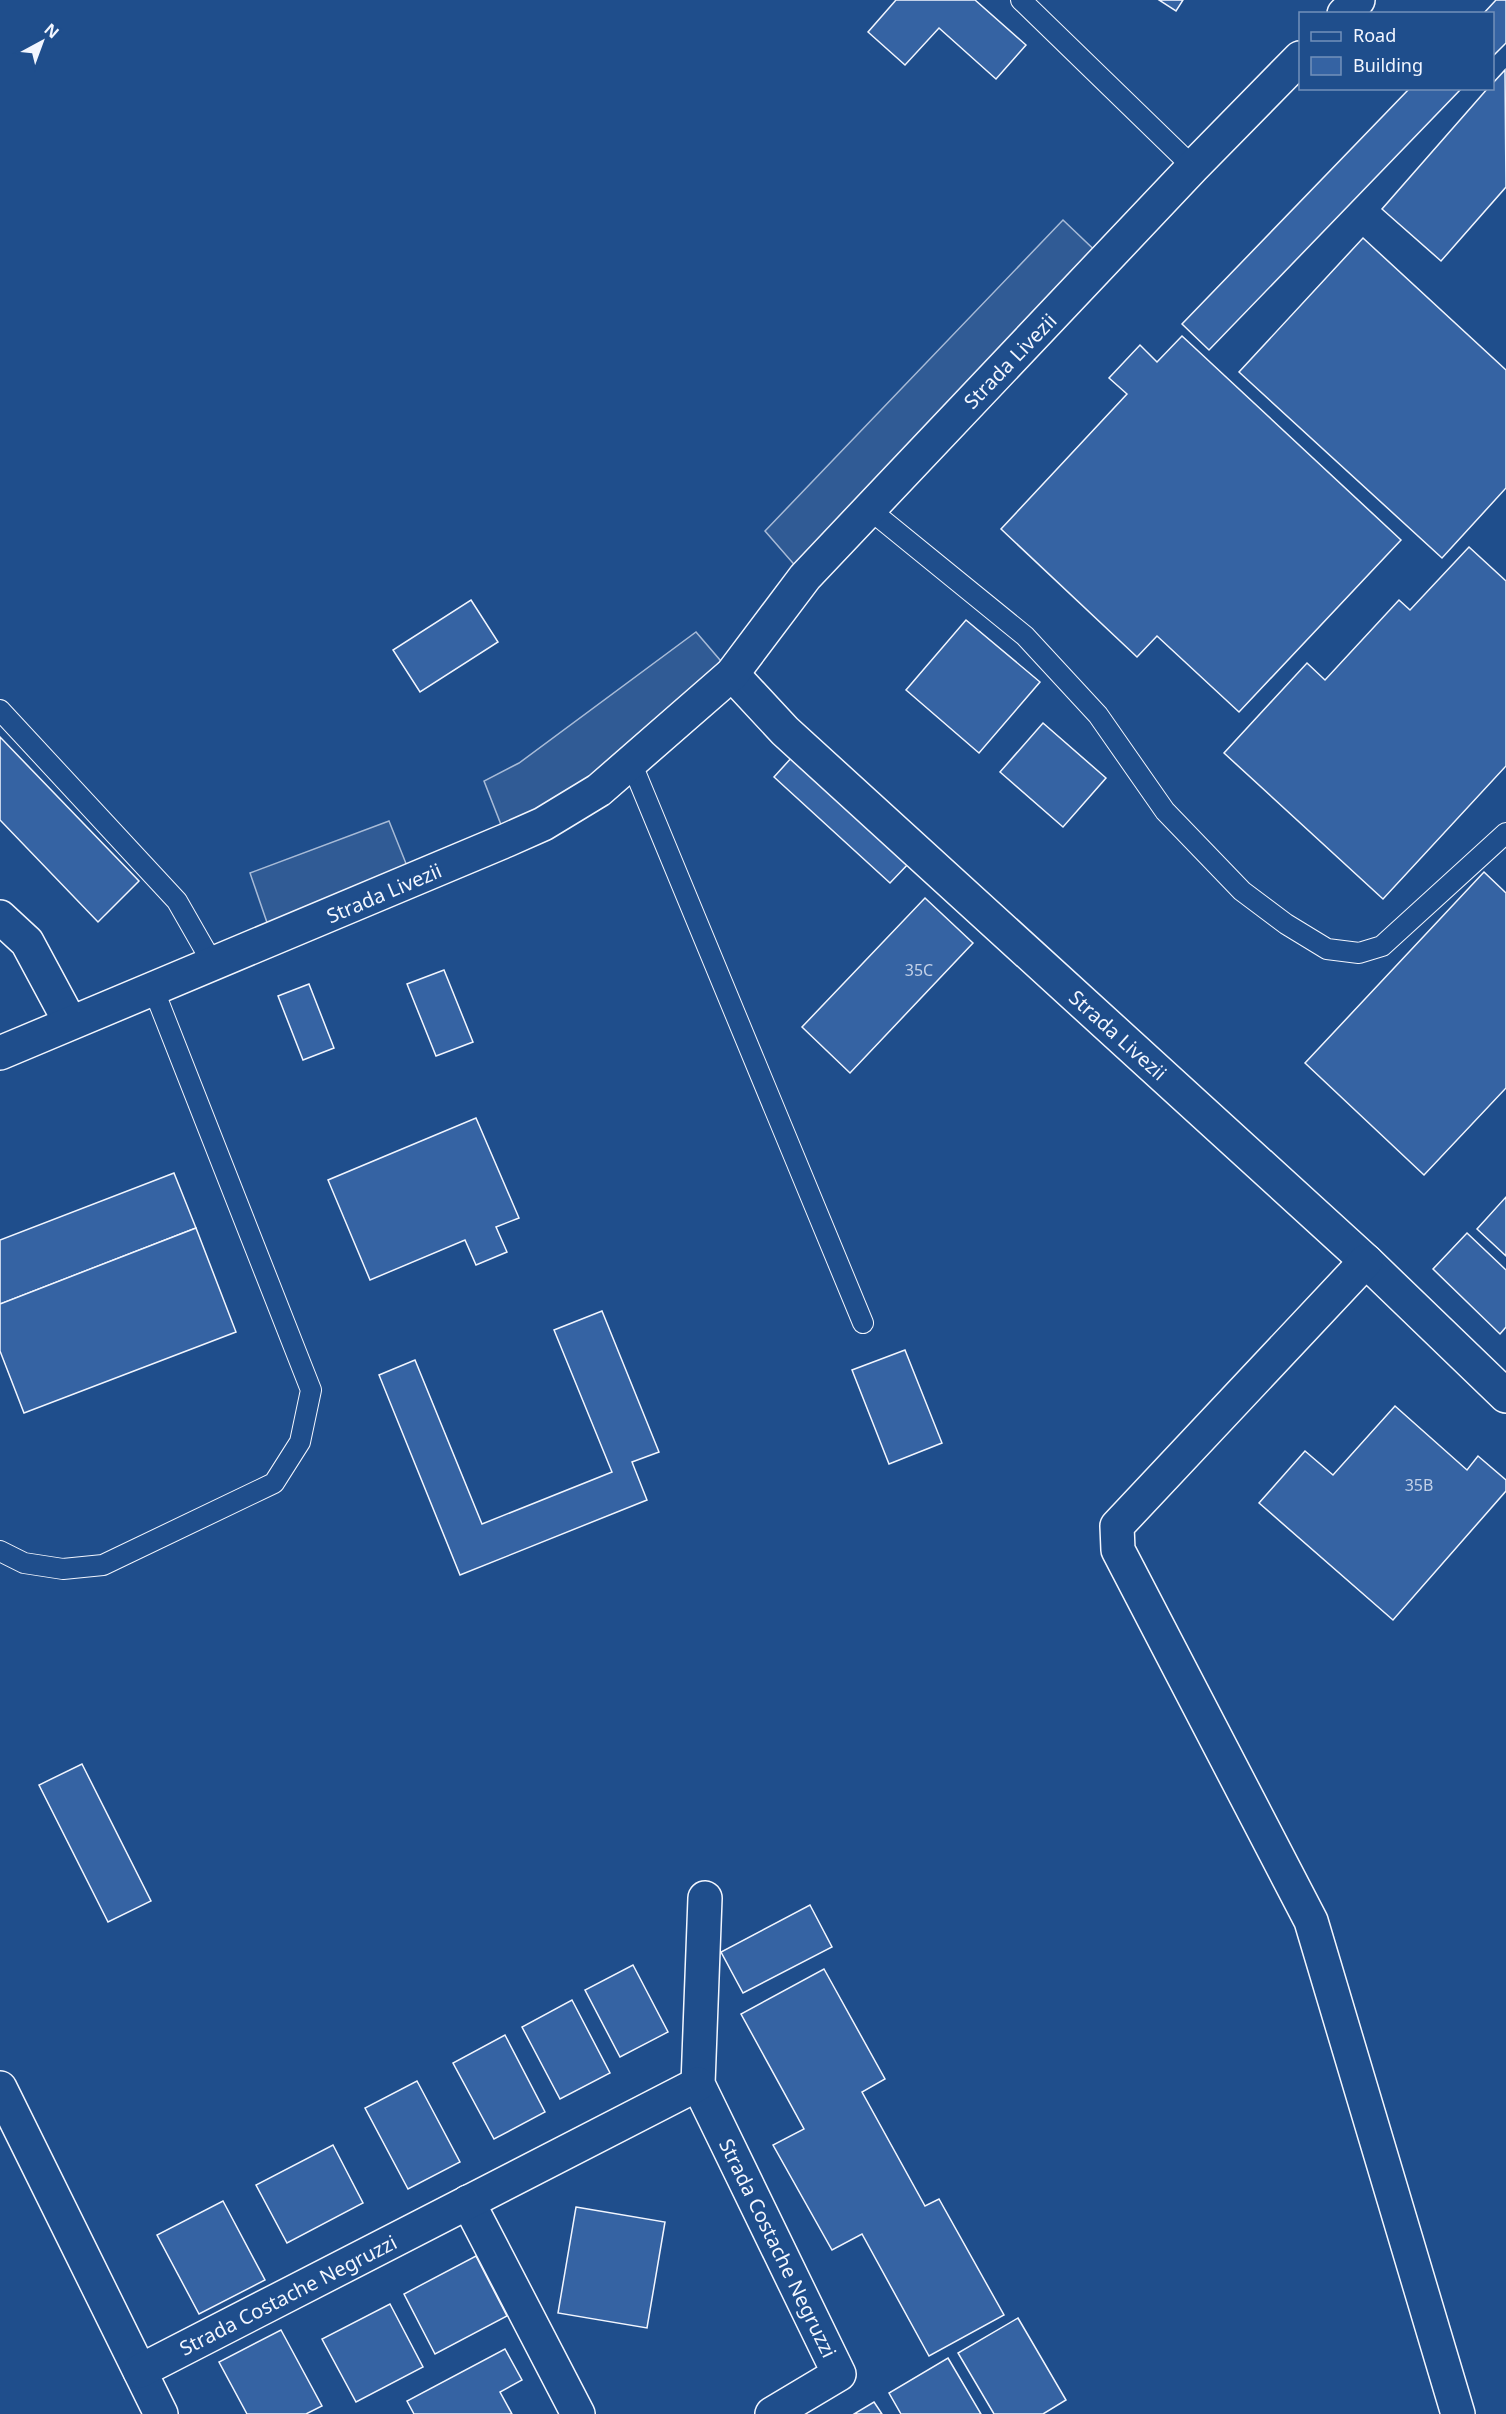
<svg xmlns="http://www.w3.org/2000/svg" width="1506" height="2414" font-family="'Noto Sans',sans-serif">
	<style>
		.parking { fill: #305b95; stroke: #a8bbd7; stroke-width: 1.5 }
		.building { fill: #3563a3; stroke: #f2f6ff; stroke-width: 1.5 }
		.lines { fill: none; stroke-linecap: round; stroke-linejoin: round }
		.service-casing { stroke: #f2f6ff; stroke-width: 22 }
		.minor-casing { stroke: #f2f6ff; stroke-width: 36 }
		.service { stroke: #1f4e8c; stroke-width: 20 }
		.minor { stroke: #1f4e8c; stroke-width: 33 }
		.labels { text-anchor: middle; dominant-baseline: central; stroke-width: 4.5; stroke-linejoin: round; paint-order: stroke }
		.number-label { font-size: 16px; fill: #c3d1e8 }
		.street-label { font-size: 20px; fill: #f2f6ff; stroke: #1f4e8c }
	</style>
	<rect width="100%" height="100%" fill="#1f4e8c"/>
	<!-- parking -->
	<g class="parking">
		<path d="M1063,220l42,40 -300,317 -40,-46z"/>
		<path d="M696,632l36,42 -225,166 -23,-59 35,-18z"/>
		<path d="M389,821l24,60 -140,59 -23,-67z"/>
	</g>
	<!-- building -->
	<g class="building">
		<path d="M896,0h79l51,45 -30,34 -57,-51 -34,37 -37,-33z"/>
		<path d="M1159,0h24l-7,11z"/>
		<path d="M1496,0h10v43l-14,14v-43h-9z"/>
		<path d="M1505,70l1,117 -65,74 -59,-52 106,-121h4v-4z"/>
		<path d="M1410,88h52l-253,262 -27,-26z"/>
		<path d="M1363,238l143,132v118l-64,70 -203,-186z"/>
		<path d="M1182,336l219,204 -162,172 -82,-76 -20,21 -136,-128 126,-135 -18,-16 31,-33 17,17z"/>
		<path d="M1469,547l37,34v185l-123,133 -159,-146 83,-90 18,17 74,-80 11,10z"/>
		<path d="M471,600l27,42 -78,50 -27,-42z"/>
		<path d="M966,620l74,62 -61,71 -73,-63z"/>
		<path d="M1043,723l63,55 -43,49 -63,-55z"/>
		<path d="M0,737l139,144 -41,41 -98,-102z"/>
		<path d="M793,756l117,106 -20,21 -116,-106z"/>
		<path d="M1484,872l22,21v195l-82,87 -119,-112z"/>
		<path d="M925,898l48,45 -123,130 -48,-46z"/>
		<path d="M444,970l29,72 -37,14 -29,-72z"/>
		<path d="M309,984l25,64 -31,12 -25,-64z"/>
		<path d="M476,1118l43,100 -23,9 11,25 -31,13 -11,-25 -95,40 -42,-100z"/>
		<path d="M174,1173l22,55 -196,76v-64z"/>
		<path d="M1506,1197v59l-29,-27z"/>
		<path d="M196,1228l40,104 -212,81 -24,-62v-47z"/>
		<path d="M1467,1233l39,37v57l-6,7 -67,-65z"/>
		<path d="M602,1311l57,141 -27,10 15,38 -187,75 -81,-200 36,-15 67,164 130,-52 -58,-142z"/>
		<path d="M905,1350l37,93 -53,21 -37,-94z"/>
		<path d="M1395,1406l72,64 11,-14 28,24v11l-113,129 -134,-117 46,-52 28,24z"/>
		<path d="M82,1764l69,137 -43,21 -69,-137z"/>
		<path d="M810,1905l22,42 -89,46 -22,-41z"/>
		<path d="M633,1965l35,67 -48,25 -35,-67z"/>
		<path d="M824,1969l61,110 -23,13 63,114 14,-7 65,116 -75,41 -67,-122 -30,16 -59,-105 31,-16 -63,-115z"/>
		<path d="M572,2000l38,73 -50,26 -38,-72z"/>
		<path d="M505,2035l40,77 -51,27 -41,-76z"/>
		<path d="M417,2081l43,81 -52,27 -43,-81z"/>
		<path d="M333,2145l30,58 -76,40 -31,-58z"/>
		<path d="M223,2201l42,79 -66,34 -42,-79z"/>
		<path d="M576,2207l89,15 -18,106 -89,-15z"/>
		<path d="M476,2256l31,60 -72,38 -31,-60z"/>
		<path d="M390,2304l33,63 -67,35 -34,-63z"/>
		<path d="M1018,2318l48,82 -23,14h-49l-36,-61z"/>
		<path d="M281,2330l41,76 -16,8h-59l-28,-52z"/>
		<path d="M505,2349l17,31 -22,12 12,22h-98l-7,-13z"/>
		<path d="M948,2358l33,56h-80l-12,-21z"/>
		<path d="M874,2402l8,12h-28z"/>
	</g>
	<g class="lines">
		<defs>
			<g id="service">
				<path d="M1021,0l172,167"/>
				<path d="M869,509l156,127 73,79 67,96 77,80 44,33 41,25 32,4 23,-7 124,-113"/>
				<path d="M0,710l177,191 36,63"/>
				<path d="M631,762l232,561"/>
				<path d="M0,1551l24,12 39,6 40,-4 171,-82 26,-41 11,-52 -158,-402"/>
			</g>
			<g id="minor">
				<path d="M1344,14l14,-14"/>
				<path d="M732,674l53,57 581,530 140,135"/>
				<path d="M0,917l27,25 43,80"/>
				<path d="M0,1053l507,-213 36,-16 56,-34 133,-116 73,-97 388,-410 107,-109"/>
				<path d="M1366,1261l-249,265 1,24 193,371 147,493"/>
				<path d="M705,1898l-7,186 141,290 -67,40"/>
				<path d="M0,2088l161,326"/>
				<path d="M468,2202l110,212"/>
				<path d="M140,2371l558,-287"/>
			</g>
		</defs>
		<!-- service casing -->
		<use href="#service" class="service-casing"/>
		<!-- minor casing -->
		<use href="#minor" class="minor-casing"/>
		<!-- service -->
		<use href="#service" class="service"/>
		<!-- minor -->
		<use href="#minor" class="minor"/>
	</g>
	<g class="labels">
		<!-- number labels -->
		<g class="number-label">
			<text x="919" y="970">35C</text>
			<text x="1419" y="1485">35B</text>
		</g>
		<!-- street labels -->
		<g class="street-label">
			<text transform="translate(1010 361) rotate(-46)">Strada Livezii</text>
			<text transform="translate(384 893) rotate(-23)">Strada Livezii</text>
			<text transform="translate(1118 1035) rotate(42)">Strada Livezii</text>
			<text transform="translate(778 2248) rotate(64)">Strada Costache Negruzzi</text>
			<text transform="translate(288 2295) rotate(-27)">Strada Costache Negruzzi</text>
		</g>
	</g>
	<!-- legend -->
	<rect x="1299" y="12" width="195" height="78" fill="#1f4e8c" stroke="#7391ba" stroke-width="1.5"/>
	<rect x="1311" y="32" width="30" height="9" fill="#1f4e8c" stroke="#7391ba" stroke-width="1.5"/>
	<text x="1353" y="42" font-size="18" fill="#f2f6ff">Road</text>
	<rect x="1311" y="57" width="30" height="18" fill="#3563a3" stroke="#7391ba" stroke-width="1.5"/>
	<text x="1353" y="72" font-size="18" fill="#f2f6ff">Building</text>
	<!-- north arrow -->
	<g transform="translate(42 42) rotate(41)" stroke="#1f4e8c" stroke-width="4.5" paint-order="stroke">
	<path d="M0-4.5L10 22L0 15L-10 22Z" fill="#f2f6ff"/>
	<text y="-9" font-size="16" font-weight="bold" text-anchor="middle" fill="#f2f6ff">N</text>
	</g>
</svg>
